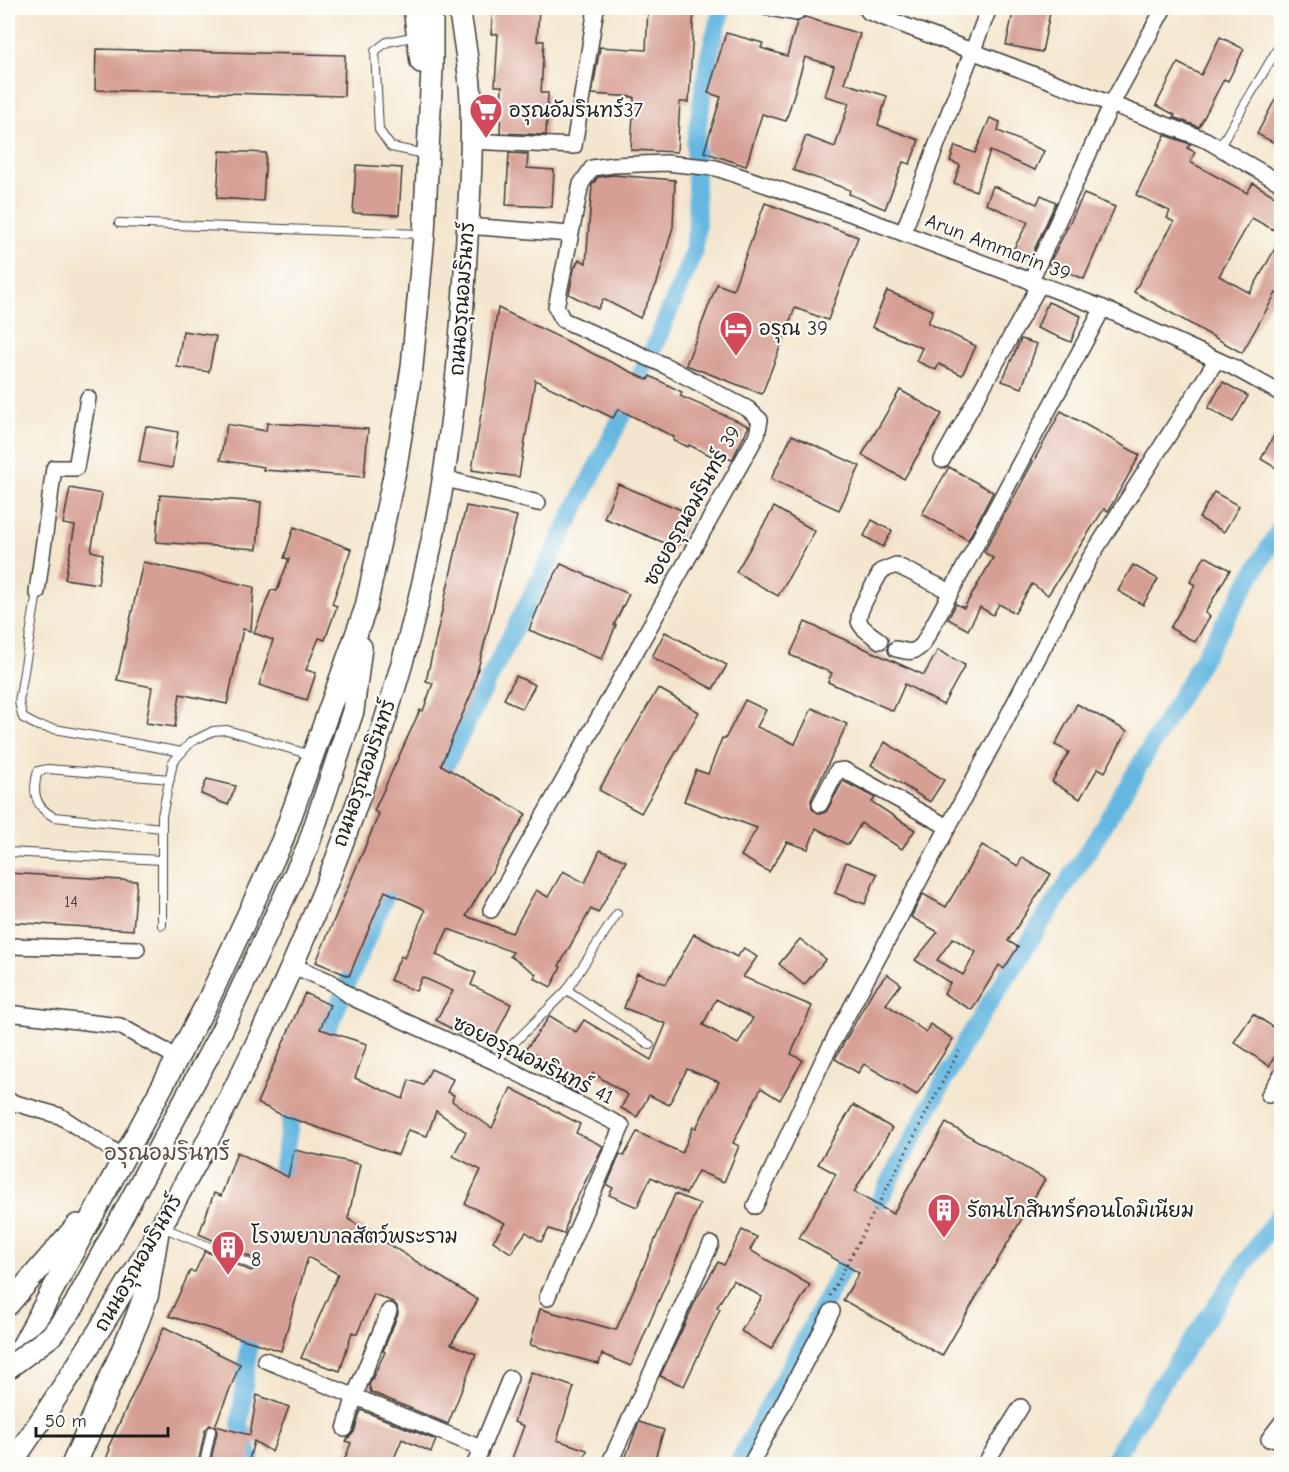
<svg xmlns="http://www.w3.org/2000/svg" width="1289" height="1472" font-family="'Comic Neue','Playpen Sans Thai',sans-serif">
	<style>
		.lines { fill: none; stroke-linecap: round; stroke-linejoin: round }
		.canal { stroke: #65b7e1; stroke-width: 18 }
		.building { fill: #d69f93; fill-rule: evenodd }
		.lane-casing { stroke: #3c3a37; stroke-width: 10 }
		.street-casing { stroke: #3c3a37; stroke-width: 18 }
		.secondary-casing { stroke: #3c3a37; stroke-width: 24 }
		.primary-casing { stroke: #3c3a37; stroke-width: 27 }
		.path { stroke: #3c3a37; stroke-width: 3; stroke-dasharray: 1.5 4.5; stroke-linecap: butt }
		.lane { stroke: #fff; stroke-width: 8 }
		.street { stroke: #fff; stroke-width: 15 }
		.secondary { stroke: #fff; stroke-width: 21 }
		.primary { stroke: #fff; stroke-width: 24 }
		.secondary-bridge-casing { stroke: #3c3a37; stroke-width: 24; stroke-linecap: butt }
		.secondary-bridge { stroke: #fff; stroke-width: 21 }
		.labels { text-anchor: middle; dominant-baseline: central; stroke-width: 4.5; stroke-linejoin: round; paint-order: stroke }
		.number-label { font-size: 16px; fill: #4a3d3a }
		.poi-label { font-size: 20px; fill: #1c1c1c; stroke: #fdfcf7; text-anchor: start }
		.street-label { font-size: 20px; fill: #1c1c1c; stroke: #fdfcf7 }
		.quarter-label { font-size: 22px; fill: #5d4a46; stroke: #fdfcf7 }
	</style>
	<rect width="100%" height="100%" fill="#fdfcf7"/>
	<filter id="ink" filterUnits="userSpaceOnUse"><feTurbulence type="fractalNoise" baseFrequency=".0167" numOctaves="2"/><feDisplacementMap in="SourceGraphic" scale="12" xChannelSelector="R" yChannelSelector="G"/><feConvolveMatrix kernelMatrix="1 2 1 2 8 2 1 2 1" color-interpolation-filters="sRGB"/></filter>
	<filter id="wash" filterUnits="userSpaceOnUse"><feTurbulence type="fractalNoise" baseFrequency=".008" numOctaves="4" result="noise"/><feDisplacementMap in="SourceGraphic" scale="24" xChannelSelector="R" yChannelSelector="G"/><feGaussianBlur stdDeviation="1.35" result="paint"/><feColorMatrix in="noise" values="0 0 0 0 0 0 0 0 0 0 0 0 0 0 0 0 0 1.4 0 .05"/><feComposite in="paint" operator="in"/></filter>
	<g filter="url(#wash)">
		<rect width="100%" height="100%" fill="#f4e6ce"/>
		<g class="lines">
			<!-- canal -->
			<g class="canal">
				<path d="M434,788l179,-354 46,-98 34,-82 4,-29 -2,-80 13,-86 14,-51"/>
				<path d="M318,1052l78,-181"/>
				<path d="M277,1198l15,-85 7,-17"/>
				<path d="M252,1316l-12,109 12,39"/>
				<path d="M737,1464l230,-426 133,-206 182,-307"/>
				<path d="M1111,1464l42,-68 129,-186"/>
			</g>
		</g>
		<g id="blocks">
			<!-- building -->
			<g class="building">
				<path d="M493,8h46l-2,33h7l-3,52h7l-2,42 -46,-2 2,-47h-7l3,-52h-7z"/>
				<path d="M648,8h46l-5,94h-9l-3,50 -46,-2 3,-53 -42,-3 8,-47 46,3z"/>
				<path d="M1014,8h37l-9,44 -36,-7z"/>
				<path d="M805,17l55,17 -16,49 43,13 -9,29 41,15 -9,24 -7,-2 -18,47 -36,-15 1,-4 -57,-20 13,-34 29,11 14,-44 -24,-7 9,-30 -29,-9 -19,64 -24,-7 -16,52 -42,-14 17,-55 -13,-4 18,-60 37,10 -2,5 26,8 10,-34z"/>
				<path d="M1220,37l24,12 -16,32 -4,-2 -25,48 -26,-10 2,-2 -19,-10 22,-42 23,12z"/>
				<path d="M96,49l249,6 -1,41 -249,-6z"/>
				<path d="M1281,88v58l-24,-12z"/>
				<path d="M990,118l10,4 -2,9 46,20 -9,19 -45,-19 -14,40 -22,-8 6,-18 -10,-4 5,-15 20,7z"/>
				<path d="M1165,135l25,9 -3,4 8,4 -5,10 57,31 6,-10 28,17v34l-29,-16 -33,58 31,17 31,-55v58l-5,-3 -34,60 -108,-61 40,-70 -7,-4 3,-7 -34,-16z"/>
				<path d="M220,151l46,2 -3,48 -46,-3z"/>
				<path d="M509,153l19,1 -1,14 27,2 -2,37 -46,-2z"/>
				<path d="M356,165l46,3 -3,47 -46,-2z"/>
				<path d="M613,175l62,5 -2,47 -16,56 -17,35 -37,-19 -5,10 -29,-15 5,-25 5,-10 7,4 6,-78 6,-8z"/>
				<path d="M993,186l44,18 4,-9 15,7 -26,57 -17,-9 15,-28 -42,-18z"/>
				<path d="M1084,194l31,13 -31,72 -35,-15z"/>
				<path d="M765,203l93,34 -30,83 -33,-12 -33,86 -76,-29 31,-81 16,6z"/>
				<path d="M887,291l46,19 -5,13 48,23 -14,29 -23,-11 -3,6 -20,-9 6,-13 -50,-21z"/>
				<path d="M1048,302l33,14 -10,26 -34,-14z"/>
				<path d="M498,308l150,72 2,-4 32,16 -2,4 69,30 -17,34 -12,-5 -2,4 -29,-14 -1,2 -15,-7 1,-3 -56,-28 -5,9 -78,-38 -16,97 -47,-7z"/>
				<path d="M183,331l33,5 -7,36 -32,-5z"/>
				<path d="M1021,339l16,5 -15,44 -20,-7z"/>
				<path d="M1223,382l25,14 -15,26 -25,-14z"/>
				<path d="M900,390l42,24 -38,65 -42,-24z"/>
				<path d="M1061,411l79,44 -32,56 -4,-2 -56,86 -16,-11 -17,29 -16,-9 -6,11 -13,-8 -12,23 -20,-11 8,-15 8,4 29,-50 -9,-6z"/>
				<path d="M267,423l101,6 -4,48 -101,-7 1,-3 -44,-7 7,-36 39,7z"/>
				<path d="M1281,423v48l-20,-12z"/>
				<path d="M146,426l32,6 -6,36 -33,-6z"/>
				<path d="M792,435l68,31 -21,44 -68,-31z"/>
				<path d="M949,467l44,25 -25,48 -46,-26z"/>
				<path d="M618,484l73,30 -14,34 -73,-30z"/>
				<path d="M70,488l32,6 -11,57 12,3 -5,30 -33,-5 10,-53 -12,-2z"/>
				<path d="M1214,492l25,14 -15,26 -25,-14z"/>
				<path d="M160,495l101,7 -4,47 -101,-7z"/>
				<path d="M466,506l51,10 -45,176 -31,73 85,49 -60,102 46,17 24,-43 12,7 15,-26 22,12 15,-33 26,11 -28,52 -7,-4 -32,57 2,1 -10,20 -17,-9 2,-4 -26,-18 3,-4 -65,-23 -12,26 40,18 -5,12 40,19 -19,40 -28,-13 -2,4 -26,-15 17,-29 -31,-14 -6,14 -26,-11 11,-24 3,2 21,-47 -3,-3 -37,-17 -36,85 -33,-14 63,-148 -5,-3 46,-101 3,1 10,-28 -7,-2z"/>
				<path d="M774,507l41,24 -37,65 -42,-24z"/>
				<path d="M872,520l20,11 -9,16 -19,-11z"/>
				<path d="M294,527l57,22 -19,55 5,2 -7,20 -5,14 -6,-2 -13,32 10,3 -9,27 -48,-15 14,-45 -19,-7 17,-43 6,1 12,-32 -5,-1z"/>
				<path d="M1205,556l25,14 -25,43 5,3 -15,26 -25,-14 25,-43 -5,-3z"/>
				<path d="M143,562l111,25 -3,44 -8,-2 -16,75 -47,-10 -5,33 -29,-4 6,-36 -35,-7z"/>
				<path d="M561,564l68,30 -15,31h2l-14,34 -73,-29 14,-34z"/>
				<path d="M1133,565l25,14 -15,26 -25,-14z"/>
				<path d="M805,622l119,53 14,-25 27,15 -22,40 -38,-21 -12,27 -65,-29 4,-9 -42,-18z"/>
				<path d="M665,632l62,33 -14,24 -61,-32z"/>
				<path d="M516,676l19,9 -13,24 -18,-10z"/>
				<path d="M658,688l41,24 -58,101 -42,-23z"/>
				<path d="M745,700l21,10 -9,17 38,17 17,-36 35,16 -36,76 1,9 8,5 6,-2 17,-31 32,17 -3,4 43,28 -13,19 -41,-26 -13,22 -32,-17 -8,21 -21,-7 -18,30 -28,-16 16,-28 -73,-27 12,-31 12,4 14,-36 3,1z"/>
				<path d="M1077,704l50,27 -22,41 -7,-4 -18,31 -28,-17 17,-30 -14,-7z"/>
				<path d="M885,742l59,38 -14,22 -59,-37z"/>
				<path d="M207,779l29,7 -8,19 -27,-11z"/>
				<path d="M982,845l36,21 4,-9 29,17 -43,67 10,6 -14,22 -5,-4 -27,45 -28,-16 6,-11 -35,-23 23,-28 -27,-15 12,-23 23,13zM953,938l23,14 -13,23 -26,-15z"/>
				<path d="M846,862l31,12 -12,30 -30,-11z"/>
				<path d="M8,873l129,8 -4,49 -125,-8z"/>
				<path d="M694,934l43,23 7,-9 13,9 -14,20 69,29 -21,48 12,6 -23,40 -19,-12 -28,55 6,3 -15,36 -26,-11 -12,23 -35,-17 -14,30 -28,-12 4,-7 -6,-3 13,-31 4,2 13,-24 45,21 11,-26 3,1 23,-46 -32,-13 -18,36 -20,-10 -12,22 -16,-9 7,-13 -35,-22 -14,21 -23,-12 6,-10 -36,-23 24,-33 26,16 8,-12 67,40 15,-36 -42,-16 13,-35 29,11zM716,999l37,19 -15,26 -35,-19z"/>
				<path d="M800,939l26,20 -22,26 -25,-21z"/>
				<path d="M887,974l14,10 -15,20 40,28 4,-8 23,15 -36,56 -53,-31 -6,9 -23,-14 36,-65z"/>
				<path d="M305,993l25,12 -10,24 47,15 -12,34 48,21 6,-19 14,5 8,-16 22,10 -6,13 7,3 -2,6 40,27 19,-40 69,36 -4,9 27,13 -34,68 -5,20 -15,-5 -8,13 -15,-10 -15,21 -18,-12 12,-18 -40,-19 16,-34 -28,-14 13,-24 -30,-21 -9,25 -19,-6 -10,25 -114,-39 -27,-13z"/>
				<path d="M1253,1014l28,18v13l-12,21 -35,-24z"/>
				<path d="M853,1105l39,23 -38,64 39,22 53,-91 99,56 -103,177 -99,-56 16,-27 -60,-35 37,-64 -18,-10z"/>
				<path d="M294,1150l66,14 -12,55 130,81 -27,44 25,10 -28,70 -77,-32 -2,-7 16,-33 -2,-1 15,-37 -1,-8 -4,-4 -19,-8 -17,40 -5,-2 -12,39 -39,-13 37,-84 -30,-17 -27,94 -112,-35 21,-45 5,1 10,-21 46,20 8,-4 -4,-8 -56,-25 15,-41 7,3 16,-44 51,25z"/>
				<path d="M675,1194l25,10 -69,162 -29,-12 -3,10 -69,-19 10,-36 76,21z"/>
				<path d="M742,1230l15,7 -7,13 60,35 -39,64 -30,-18 21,-34 -29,-17 -16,27 3,2 -36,77 -24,-10 37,-78 21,-36 6,3z"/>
				<path d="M164,1327l76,37 -25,62 35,9 7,-40 32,12 -17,45 -18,-11 -6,23h-38l7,-32 -2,-5 -5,-2 -5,5 -7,34h-94l6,-15 -2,-1z"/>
				<path d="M531,1372l43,15 -17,53 30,10 -5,14h-26l-11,-3 -2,3h-33l14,-38 -10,-4z"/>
				<path d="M361,1410l75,30 -5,12 -29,-13 -9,22 -4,-1 -2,4h-44l8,-21 -5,-2 8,-9z"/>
				<path d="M639,1422l25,8 -11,34h-30z"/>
			</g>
		</g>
	</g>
	<g filter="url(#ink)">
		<use href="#blocks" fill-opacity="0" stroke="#3c3a37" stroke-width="1.5"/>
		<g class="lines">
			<defs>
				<g id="lane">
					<path d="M417,36l-30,6 -12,9 4,79 12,17 34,7"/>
					<path d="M1219,148l63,-107"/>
					<path d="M119,223l303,11"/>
					<path d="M37,592l-18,110 4,16 15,8 144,26"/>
					<path d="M162,828l-108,-11c-20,-10 -22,-26 -16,-46l10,-2 122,10"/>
					<path d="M8,852l154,8"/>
					<path d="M162,925v-109l11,-54 18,-20 22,-11 14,-1 84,25"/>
					<path d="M567,990l83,55"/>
					<path d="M495,1062l72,-72 50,-76"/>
					<path d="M162,1227l91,38"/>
					<path d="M204,1464l7,-33"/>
				</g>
				<g id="street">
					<path d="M769,8l27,5"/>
					<path d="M866,8l3,4 337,128 76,44"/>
					<path d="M470,141l104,5 22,-138"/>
					<path d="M467,226l103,8"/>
					<path d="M903,233l86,-225"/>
					<path d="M1030,282l82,-179 52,-95"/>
					<path d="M942,460l97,-174"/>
					<path d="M443,478l95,25"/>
					<path d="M37,592l17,-124h22l12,-70"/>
					<path d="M880,641c-6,-5 -19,-12 -21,-20 -2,-11 17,-39 22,-50l15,-6 53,26"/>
					<path d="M896,649c12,3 18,5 27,-5l180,-336"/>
					<path d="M820,804l17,-33 7,-1 104,57"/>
					<path d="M491,910l266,-475 3,-15 -12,-11 -84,-44 -101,-45 -7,-13 25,-123 11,-16 21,-3 53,-2 50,5 136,46 251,94 130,59 49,27"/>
					<path d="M8,946l129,3"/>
					<path d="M291,965l40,17 22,16 142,64 127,64 -75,172"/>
					<path d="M8,1013l112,13 58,32"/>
					<path d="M1269,1095l13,-21"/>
					<path d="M8,1101l52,15 65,42"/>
					<path d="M755,1206l68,-146 180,-335 87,-167 126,-197"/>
					<path d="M265,1360l216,88"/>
					<path d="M345,1429l10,-34 34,-84"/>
					<path d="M1269,1439l13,-17"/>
					<path d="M475,1464l35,-86"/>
					<path d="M609,1464l102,-220"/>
					<path d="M751,1464l81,-153"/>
					<path d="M985,1464l36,-57"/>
				</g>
				<g id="secondary">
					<path d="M414,8l7,54"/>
					<path d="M308,846l45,-135 8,-64"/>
					<path d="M8,1305l69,-80"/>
					<path d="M11,1367l195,-362 76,-164 84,-234 30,-141 16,-99 12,-133 8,-165v-61"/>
					<path d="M11,1464c184,-264 347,-589 417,-904 21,-94 31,-191 37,-287 3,-57 8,-115 6,-172 -1,-31 -7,-63 -12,-93"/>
				</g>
				<path id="primary" d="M74,1464l63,-144 9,-25 10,-60"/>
			</defs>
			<!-- lane casing -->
			<use href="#lane" class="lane-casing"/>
			<!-- street casing -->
			<use href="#street" class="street-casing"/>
			<!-- secondary casing -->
			<use href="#secondary" class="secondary-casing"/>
			<!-- primary casing -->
			<use href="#primary" class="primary-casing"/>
			<!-- path -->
			<path class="path" d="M830,1296l129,-245"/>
			<!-- lane -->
			<use href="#lane" class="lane"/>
			<!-- street -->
			<use href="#street" class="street"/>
			<!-- secondary -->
			<use href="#secondary" class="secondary"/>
			<!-- primary -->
			<use href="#primary" class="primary"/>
			<defs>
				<path id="secondary-bridge" d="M8,1368l43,-32 23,-30 147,-274 87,-186"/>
			</defs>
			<!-- secondary-bridge casing -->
			<use href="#secondary-bridge" class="secondary-bridge-casing"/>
			<!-- secondary-bridge -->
			<use href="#secondary-bridge" class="secondary-bridge"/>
		</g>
	</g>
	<!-- icons -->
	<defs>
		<symbol id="supermarket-pin" viewBox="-11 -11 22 30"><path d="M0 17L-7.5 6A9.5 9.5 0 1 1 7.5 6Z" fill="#d1495b" stroke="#fdfcf7"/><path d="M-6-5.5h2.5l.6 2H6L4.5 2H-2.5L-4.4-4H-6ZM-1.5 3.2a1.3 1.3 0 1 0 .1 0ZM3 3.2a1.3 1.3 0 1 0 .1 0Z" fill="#fff"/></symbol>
		<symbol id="hotel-pin" viewBox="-11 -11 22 30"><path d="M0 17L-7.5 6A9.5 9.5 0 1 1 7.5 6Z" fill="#d1495b" stroke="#fdfcf7"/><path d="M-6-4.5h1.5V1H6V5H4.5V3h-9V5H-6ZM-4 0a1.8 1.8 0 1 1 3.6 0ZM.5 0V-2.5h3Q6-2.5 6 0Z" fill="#fff"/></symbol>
		<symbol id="building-pin" viewBox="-11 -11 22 30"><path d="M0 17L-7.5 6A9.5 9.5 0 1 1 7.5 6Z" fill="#d1495b" stroke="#fdfcf7"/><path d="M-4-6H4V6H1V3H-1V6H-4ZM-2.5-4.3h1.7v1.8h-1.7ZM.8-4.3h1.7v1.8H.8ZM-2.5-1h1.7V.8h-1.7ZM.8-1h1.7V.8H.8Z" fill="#fff"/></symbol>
	</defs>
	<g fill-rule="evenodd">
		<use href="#supermarket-pin" x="467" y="91" width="38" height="52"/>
		<use href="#hotel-pin" x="717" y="309" width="38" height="52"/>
		<use href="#building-pin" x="925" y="1191" width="38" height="52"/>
		<use href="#building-pin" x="209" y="1228" width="38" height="52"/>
	</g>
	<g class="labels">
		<!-- number labels -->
		<g class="number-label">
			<text x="71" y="902">14</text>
		</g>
		<!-- poi labels -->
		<g class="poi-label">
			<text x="509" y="110">อรุณอัมรินทร์37</text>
			<text x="759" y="328">อรุณ 39</text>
			<text x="967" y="1210">รัตนโกสินทร์คอนโดมิเนียม</text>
			<text x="251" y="1236">โรงพยาบาลสัตว์พระราม<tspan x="251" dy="23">8</tspan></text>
		</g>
		<!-- street labels -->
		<g class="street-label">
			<text transform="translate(998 247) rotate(21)">Arun Ammarin 39</text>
			<text transform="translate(462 299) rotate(-86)">ถนนอรุณอมรินทร์</text>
			<text transform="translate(692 506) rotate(-61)">ซอยอรุณอมรินทร์ 39</text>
			<text transform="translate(364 773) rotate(-71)">ถนนอรุณอมรินทร์</text>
			<text transform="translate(533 1060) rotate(26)">ซอยอรุณอมรินทร์ 41</text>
			<text transform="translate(138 1263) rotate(-60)">ถนนอรุณอมรินทร์</text>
		</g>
		<!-- quarter labels -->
		<g class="quarter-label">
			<text x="167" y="1153">อรุณอมรินทร์</text>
		</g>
	</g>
	<!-- margin -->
	<rect width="1289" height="1472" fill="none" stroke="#fdfcf7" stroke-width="30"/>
	<!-- scale -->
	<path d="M36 1427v9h132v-9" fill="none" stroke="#1c1c1c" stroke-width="3"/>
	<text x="45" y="1427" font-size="18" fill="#1c1c1c" stroke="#fdfcf7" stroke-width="4.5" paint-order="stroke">50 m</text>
</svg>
